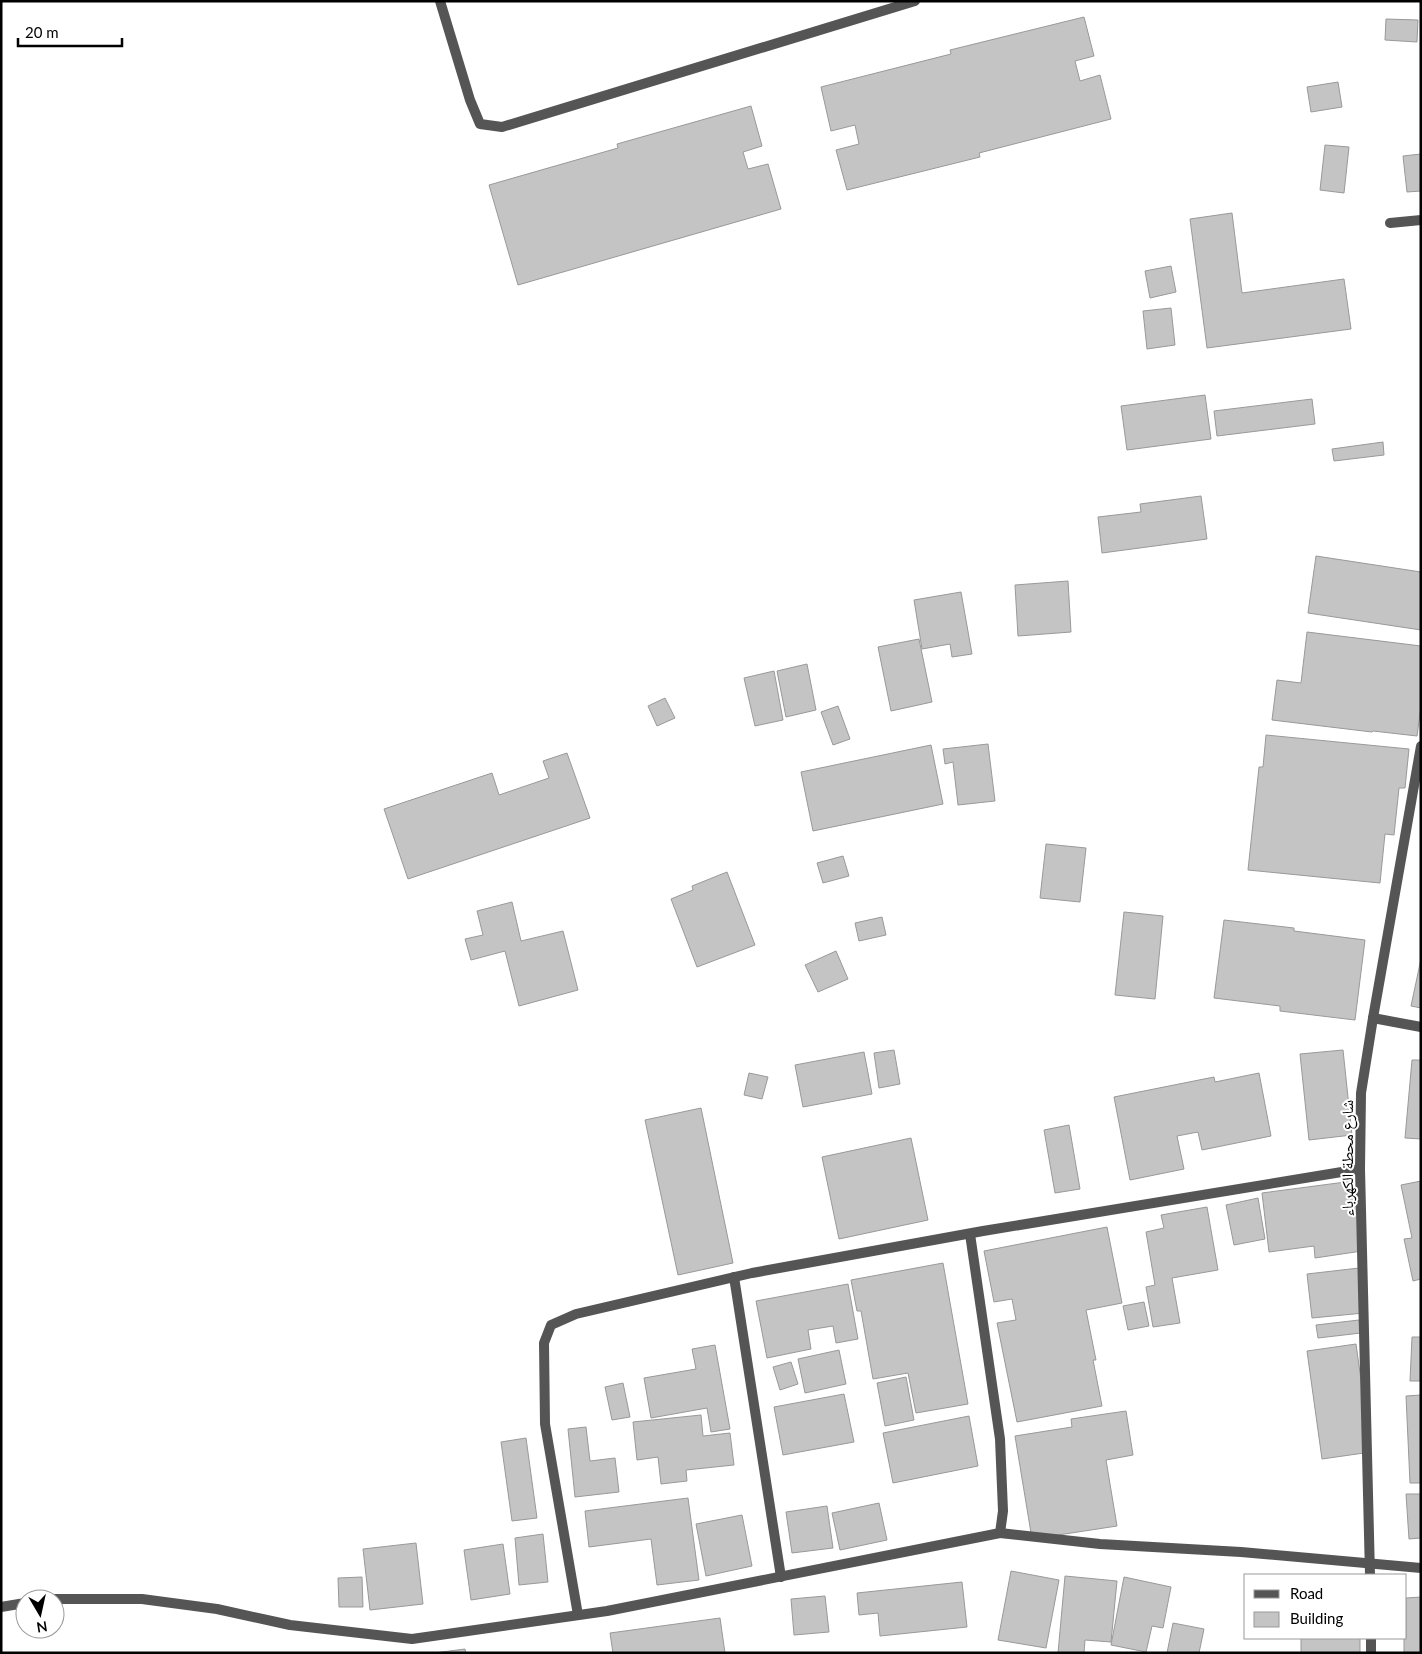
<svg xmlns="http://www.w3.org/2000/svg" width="1422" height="1654" font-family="Lato,'Noto Naskh Arabic',sans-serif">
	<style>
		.building { fill: #c4c4c4; stroke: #999 }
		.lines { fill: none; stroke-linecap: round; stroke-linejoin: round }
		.minor { stroke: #555; stroke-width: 10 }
		.labels { text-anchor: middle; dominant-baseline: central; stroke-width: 4; stroke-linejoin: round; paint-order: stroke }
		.street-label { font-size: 16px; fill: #000; stroke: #fff }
	</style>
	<rect width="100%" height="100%" fill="#fff"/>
	<!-- building -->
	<g class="building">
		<path d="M1084,17l10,39 -19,5 5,20 20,-6 11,44 -132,34 1,4 -133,33 -11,-40 23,-6 -4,-19 -24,6 -10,-44 130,-33 -1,-4z"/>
		<path d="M1386,19l32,1 -1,22 -32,-2z"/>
		<path d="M1338,82l4,25 -31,5 -4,-25z"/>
		<path d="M751,106l11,40 -19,6 5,17 20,-5 13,45 -263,76 -29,-100 129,-37 -1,-4z"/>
		<path d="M1325,145l24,2 -5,46 -24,-3z"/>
		<path d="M1421,154v37l-14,1 -4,-36z"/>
		<path d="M1232,213l10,80 102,-14 7,50 -144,19 -17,-129z"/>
		<path d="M1171,266l5,26 -26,6 -5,-27z"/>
		<path d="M1171,308l4,37 -28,4 -4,-38z"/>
		<path d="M1205,395l6,44 -84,11 -6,-44z"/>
		<path d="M1312,399l3,25 -98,12 -3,-25z"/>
		<path d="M1383,442l1,13 -50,6 -2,-12z"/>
		<path d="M1201,496l6,43 -105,14 -4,-36 43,-5 -1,-8z"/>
		<path d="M1316,556l105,16v58l-113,-17z"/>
		<path d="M1068,581l3,51 -53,4 -3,-51z"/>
		<path d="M961,592l11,62 -20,3 -2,-13 -28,5 -8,-49z"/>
		<path d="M1307,632l114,14v60l-4,30 -44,-5 -1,1 -100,-12 5,-40 24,3z"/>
		<path d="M919,639l13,63 -41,9 -13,-64z"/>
		<path d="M807,664l9,46 -30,7 -9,-46z"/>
		<path d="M774,671l9,49 -28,6 -11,-48z"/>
		<path d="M665,698l10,20 -18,8 -9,-20z"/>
		<path d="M838,706l12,33 -17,6 -12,-33z"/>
		<path d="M1266,735l143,14 -4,39h-6l-5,47 -9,-1 -5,49 -132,-13 11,-103h4z"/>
		<path d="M988,744l7,57 -37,4 -5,-43 -8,2 -2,-15z"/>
		<path d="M931,745l12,59 -130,27 -12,-59z"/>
		<path d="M567,753l23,65 -182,61 -24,-70 108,-36 7,22 50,-17 -6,-17z"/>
		<path d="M1046,844l40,4 -6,54 -40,-4z"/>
		<path d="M843,856l6,20 -26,7 -6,-20z"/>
		<path d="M727,872l28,73 -58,22 -26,-68 22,-9 -1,-4z"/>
		<path d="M512,902l9,39 42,-10 15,59 -59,16 -14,-55 -34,9 -6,-21 18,-4 -6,-24z"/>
		<path d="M1124,912l39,4 -8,83 -40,-4z"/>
		<path d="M882,917l4,18 -27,6 -4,-18z"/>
		<path d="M1224,920l70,8v3l71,9 -10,80 -75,-9v-5l-66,-8z"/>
		<path d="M836,951l12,28 -30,13 -13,-27z"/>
		<path d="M1421,959v49l-10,-2z"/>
		<path d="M894,1050l6,34 -21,4 -5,-35z"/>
		<path d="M1343,1050l9,85 -43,5 -9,-86z"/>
		<path d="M864,1052l8,42 -69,13 -8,-42z"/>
		<path d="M1412,1060h9v79l-16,-1z"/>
		<path d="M749,1073l19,4 -6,22 -18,-4z"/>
		<path d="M1259,1073l12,63 -69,14 -4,-18 -21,4 7,33 -54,11 -16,-83 100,-20 1,5z"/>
		<path d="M701,1108l32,155 -55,12 -33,-155z"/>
		<path d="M1069,1125l11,64 -25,4 -11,-63z"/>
		<path d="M911,1138l17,82 -89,19 -17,-82z"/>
		<path d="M1353,1181l9,70 -47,7 -1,-12 -45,6 -7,-59z"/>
		<path d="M1421,1181v98l-8,2 -9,-42 8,-1 -11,-53z"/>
		<path d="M1258,1198l7,41 -31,6 -8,-40z"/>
		<path d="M1207,1207l11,63 -46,8 8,45 -27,4 -7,-40 9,-2 -9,-53 18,-4 -3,-13z"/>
		<path d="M1107,1227l15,76 -36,7 10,50h-3l9,46 -85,16 -20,-99 19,-3 -4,-21 -18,3 -10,-51z"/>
		<path d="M943,1263l25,141 -52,9 -8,-40 -35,6 -12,-68h-4l-6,-31z"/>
		<path d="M1359,1268l5,45 -52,5 -5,-44z"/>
		<path d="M848,1284l10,55 -22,4 -3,-17 -25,4 3,19 -44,9 -11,-57z"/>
		<path d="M1144,1302l5,24 -21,4 -5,-24z"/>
		<path d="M1359,1320l2,13 -43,5 -2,-13z"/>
		<path d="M1412,1337h9v44h-11z"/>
		<path d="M1356,1344l15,108 -49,7 -15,-108z"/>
		<path d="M715,1345l15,84 -19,3 -4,-24 -56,10 -7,-40 52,-9 -4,-20z"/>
		<path d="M839,1350l7,34 -41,9 -7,-34z"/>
		<path d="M791,1362l7,22 -18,6 -7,-23z"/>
		<path d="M906,1377l8,43 -29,6 -8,-43z"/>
		<path d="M623,1383l7,34 -18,3 -7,-33z"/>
		<path d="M844,1394l10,48 -71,13 -9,-48z"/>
		<path d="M1421,1395v88h-11l-4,-87z"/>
		<path d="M1126,1411l7,44 -27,5 11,66 -85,13 -17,-103 57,-9 -1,-8z"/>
		<path d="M701,1415l2,21 27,-3 4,32 -48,5 1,11 -26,3 -3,-27 -21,3 -4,-38z"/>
		<path d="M969,1416l9,50 -85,17 -10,-50z"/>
		<path d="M586,1427l4,34 25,-3 4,34 -44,5 -7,-68z"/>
		<path d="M526,1438l11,80 -25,3 -11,-79z"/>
		<path d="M1406,1494h15v44l-12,1z"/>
		<path d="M688,1498l11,82 -42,5 -6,-46 -62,8 -4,-36z"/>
		<path d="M879,1503l8,37 -47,10 -8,-37z"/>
		<path d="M827,1506l6,42 -41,5 -6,-41z"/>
		<path d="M742,1515l10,51 -46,10 -10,-52z"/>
		<path d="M543,1534l5,48 -29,3 -4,-47z"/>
		<path d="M416,1543l7,61 -53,6 -7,-61z"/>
		<path d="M503,1544l7,50 -39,6 -7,-50z"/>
		<path d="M1011,1571l48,9 -13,68 -48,-8z"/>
		<path d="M1065,1576l52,5 -6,61 -26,-2 -1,13h-26z"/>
		<path d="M362,1577l1,30h-24l-1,-29z"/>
		<path d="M1124,1577l47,10 -8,41 -11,-2 -6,26 -35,-7z"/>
		<path d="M962,1582l5,45 -87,9 -2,-23 -19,2 -2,-22z"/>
		<path d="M825,1596l4,36 -35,3 -3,-36z"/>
		<path d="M1421,1597v56h-17v-15h2v-40z"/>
		<path d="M720,1618l5,35h-112l-3,-20z"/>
		<path d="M1173,1623l31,6 -5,24h-32z"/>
		<rect x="1301" y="1638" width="59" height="15"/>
		<path d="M465,1649l1,4h-32z"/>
	</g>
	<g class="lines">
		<!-- minor -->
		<g class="minor">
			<path d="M440,1l30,99 10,24 22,3 413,-126"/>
			<path d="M1390,223l31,-3"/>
			<path d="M1373,1018l48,9"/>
			<path d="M734,1277l47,300"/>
			<path d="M1000,1533l100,11 141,8 180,16"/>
			<path d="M1370,1575l-10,-406 1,-76 12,-75 48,-272"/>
			<path d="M50,1599h92l75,10 73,16 122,14 195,-28 393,-78 3,-22 -3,-72 -30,-205"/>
			<path d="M1,1607l24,-4"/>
			<path d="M578,1615l-33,-191 -1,-81 7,-18 25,-11 176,-41 231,-42 377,-62"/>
			<path d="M1371,1638v15"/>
		</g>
	</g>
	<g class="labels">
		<!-- street labels -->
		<g class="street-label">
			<text transform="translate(1346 1158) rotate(-90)">شارع محطة الكهرباء</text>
		</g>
	</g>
	<!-- border -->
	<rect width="1422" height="1654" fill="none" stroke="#000000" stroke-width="5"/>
	<!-- legend -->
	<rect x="1244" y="1574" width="162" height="65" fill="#ffffff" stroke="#999999"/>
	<rect x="1254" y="1590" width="25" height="8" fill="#555555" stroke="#999999"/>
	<text x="1290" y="1599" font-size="15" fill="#000000">Road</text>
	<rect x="1254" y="1612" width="25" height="15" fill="#c4c4c4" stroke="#999999"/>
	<text x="1290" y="1624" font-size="15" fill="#000000">Building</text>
	<!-- north arrow -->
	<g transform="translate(40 1614) rotate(171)"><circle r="24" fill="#ffffff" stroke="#999999"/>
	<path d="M0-4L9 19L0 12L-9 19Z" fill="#000000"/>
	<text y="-8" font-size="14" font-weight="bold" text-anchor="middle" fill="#000000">N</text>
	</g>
	<!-- scale -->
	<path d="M18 38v8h104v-8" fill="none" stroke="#000000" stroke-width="2.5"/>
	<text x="25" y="38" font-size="15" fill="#000000" stroke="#ffffff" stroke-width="4" paint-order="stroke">20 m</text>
</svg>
